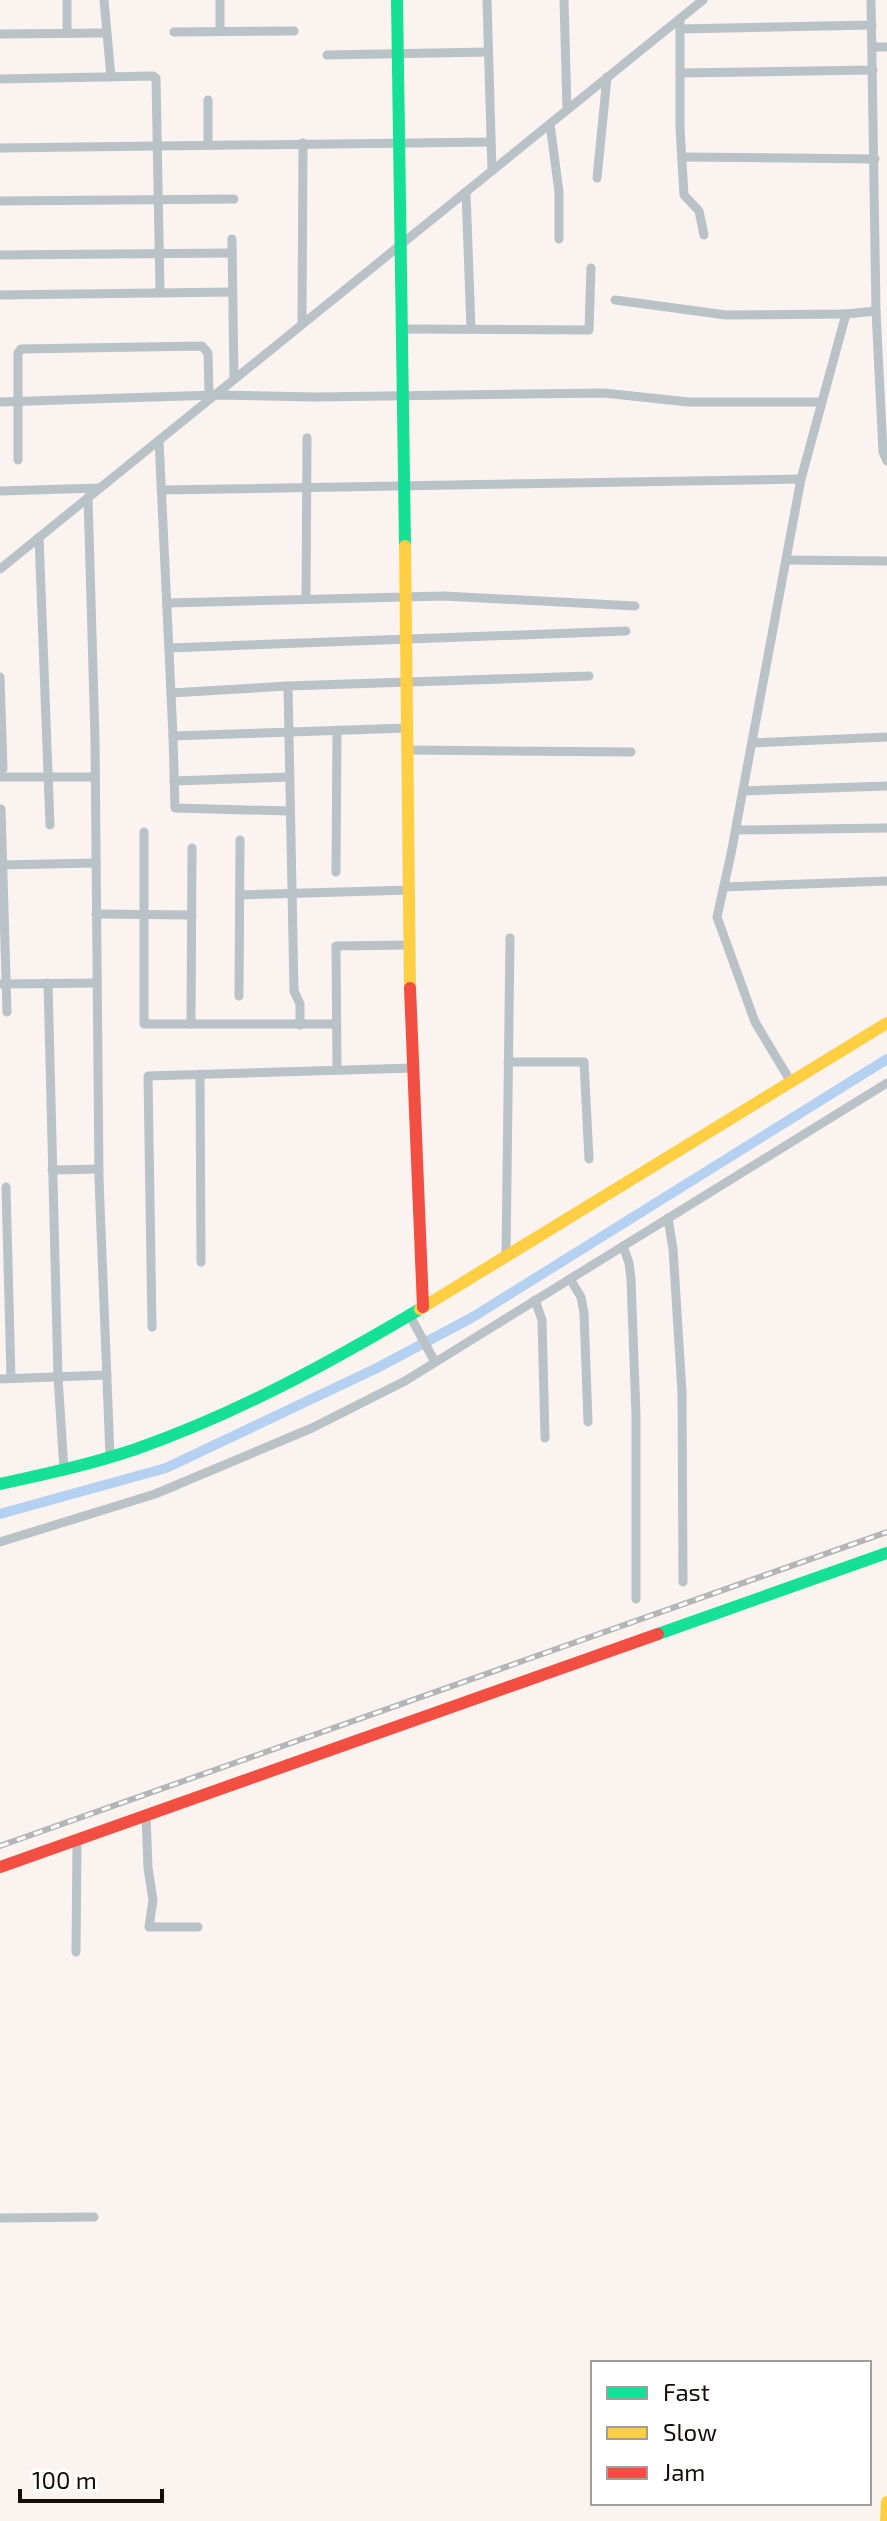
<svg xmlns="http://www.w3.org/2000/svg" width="887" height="2521" font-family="'Exo 2',sans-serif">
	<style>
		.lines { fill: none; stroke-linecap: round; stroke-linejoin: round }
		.canal { stroke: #b5d1f2; stroke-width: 10 }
		.street { stroke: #b9c2c6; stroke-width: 9 }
		.fast { stroke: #16e098; stroke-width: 12 }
		.slow { stroke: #ffcf43; stroke-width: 12 }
		.jam { stroke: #f24e42; stroke-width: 12 }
		.rail-casing { stroke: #b3b5b6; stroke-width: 6 }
		.rail { stroke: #fff; stroke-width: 3; stroke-dasharray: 9; stroke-linecap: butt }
	</style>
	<rect width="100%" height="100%" fill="#faf3f0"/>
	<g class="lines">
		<!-- canal -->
		<path class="canal" d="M0,1514l166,-46 211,-100 96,-51 414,-258"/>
		<!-- street -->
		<g class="street">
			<path d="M104,0l7,77"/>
			<path d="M220,0v30"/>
			<path d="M487,0l5,171"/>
			<path d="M564,0l3,110"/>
			<path d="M680,19v109l4,67 15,16 5,24"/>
			<path d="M680,29l192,-4"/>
			<path d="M174,32l120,-1"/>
			<path d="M67,33v-33"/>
			<path d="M0,34l105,-1"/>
			<path d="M873,47h14"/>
			<path d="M327,55l161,-3"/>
			<path d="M680,73l193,-3"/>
			<path d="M0,79l153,-3 3,2 4,214"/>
			<path d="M208,100v45"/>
			<path d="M550,124l9,68v47"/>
			<path d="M0,148l490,-6"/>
			<path d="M682,157l193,2"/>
			<path d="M597,178l10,-101"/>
			<path d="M466,192l5,137"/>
			<path d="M0,201l234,-2"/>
			<path d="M232,239l2,140"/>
			<path d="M0,255l232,-2"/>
			<path d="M0,295l232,-3"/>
			<path d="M615,300l111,15 120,-1"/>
			<path d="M876,311l7,141 4,9"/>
			<path d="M302,324l1,-181"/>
			<path d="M401,329l188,1 2,-62"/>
			<path d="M0,402l215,-7 100,2 289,-4 84,9h134"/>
			<path d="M159,440l14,296"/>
			<path d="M18,460v-107l3,-4 181,-3 6,7 1,42"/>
			<path d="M801,479l45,-165 30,-3 -5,-311"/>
			<path d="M162,490l639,-11 -70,375 -14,63 38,105 36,60"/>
			<path d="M0,491l100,-3"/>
			<path d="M88,497l7,241 4,441 11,277"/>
			<path d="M39,537l11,288"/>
			<path d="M786,560l101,1"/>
			<path d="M0,569l703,-569"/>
			<path d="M306,599l1,-161"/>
			<path d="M167,603l277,-7 191,10"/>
			<path d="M169,648l457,-17"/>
			<path d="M0,677l3,92"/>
			<path d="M171,693l117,-7"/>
			<path d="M752,743l135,-6"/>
			<path d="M407,750l224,2"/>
			<path d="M0,777h95"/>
			<path d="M174,781l114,-4"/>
			<path d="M743,791l144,-5"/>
			<path d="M1,809l6,203"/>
			<path d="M289,811l-114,-3 -2,-72 234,-8"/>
			<path d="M736,830l151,-2"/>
			<path d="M144,832v192h192"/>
			<path d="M0,865l96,-2"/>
			<path d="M336,872l1,-142"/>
			<path d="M724,887l163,-6"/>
			<path d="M240,895l170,-5"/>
			<path d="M96,914l96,1"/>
			<path d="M48,983l10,394 6,93"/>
			<path d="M0,984l97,-1"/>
			<path d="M239,996l1,-156"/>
			<path d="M191,1024l1,-176"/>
			<path d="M300,1025v-21l-6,-13 -6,-305 301,-10"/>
			<path d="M508,1062h76l5,97"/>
			<path d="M337,1070l-1,-124 72,-1"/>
			<path d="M200,1074l1,188"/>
			<path d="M52,1170l47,-1"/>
			<path d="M6,1187l5,191"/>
			<path d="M668,1218l5,31 9,143 1,190"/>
			<path d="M623,1246l6,17 2,16 5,136v184"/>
			<path d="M506,1257l4,-319"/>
			<path d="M570,1279l11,18 3,16 4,109"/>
			<path d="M535,1300l7,20 3,118"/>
			<path d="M410,1316l25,46"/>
			<path d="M152,1327l-4,-251 265,-8"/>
			<path d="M0,1379l107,-4"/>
			<path d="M0,1542l155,-48 157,-66 93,-47 482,-298"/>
			<path d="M146,1816l2,52 5,32 -4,27h49"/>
			<path d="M76,1952l1,-112"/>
			<path d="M0,2218l94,-1"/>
		</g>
		<!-- fast -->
		<g class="fast">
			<path d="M397,0l8,546"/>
			<path d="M0,1484c46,-10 92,-20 136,-35 100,-35 193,-86 284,-140"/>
			<path d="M658,1634l229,-81"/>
		</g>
		<!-- slow -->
		<g class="slow">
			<path d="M405,546l5,442"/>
			<path d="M420,1309l467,-286"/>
			<path d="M886,2521l1,-19"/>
		</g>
		<!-- jam -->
		<g class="jam">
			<path d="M410,988l13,319"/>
			<path d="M0,1867l658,-233"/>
		</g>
		<defs>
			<path id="rail" d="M0,1846l887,-314"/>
		</defs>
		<!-- rail casing -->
		<use href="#rail" class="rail-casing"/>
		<!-- rail -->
		<use href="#rail" class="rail"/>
	</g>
	<!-- legend -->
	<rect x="591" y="2361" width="280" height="144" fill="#ffffff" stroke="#a19e9d" stroke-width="2"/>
	<rect x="607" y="2387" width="40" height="12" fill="#16e098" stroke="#a19e9d" stroke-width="2"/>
	<text x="663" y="2401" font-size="24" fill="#140d0a">Fast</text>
	<rect x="607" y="2427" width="40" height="12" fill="#ffcf43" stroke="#a19e9d" stroke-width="2"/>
	<text x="663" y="2441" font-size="24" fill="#140d0a">Slow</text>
	<rect x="607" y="2467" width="40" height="12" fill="#f24e42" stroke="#a19e9d" stroke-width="2"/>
	<text x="663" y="2481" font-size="24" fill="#140d0a">Jam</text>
	<!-- scale -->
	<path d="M20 2489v12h142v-12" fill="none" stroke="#140d0a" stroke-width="4"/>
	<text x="32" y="2489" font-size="24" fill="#140d0a" stroke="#ffffff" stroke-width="6" paint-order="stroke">100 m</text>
</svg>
